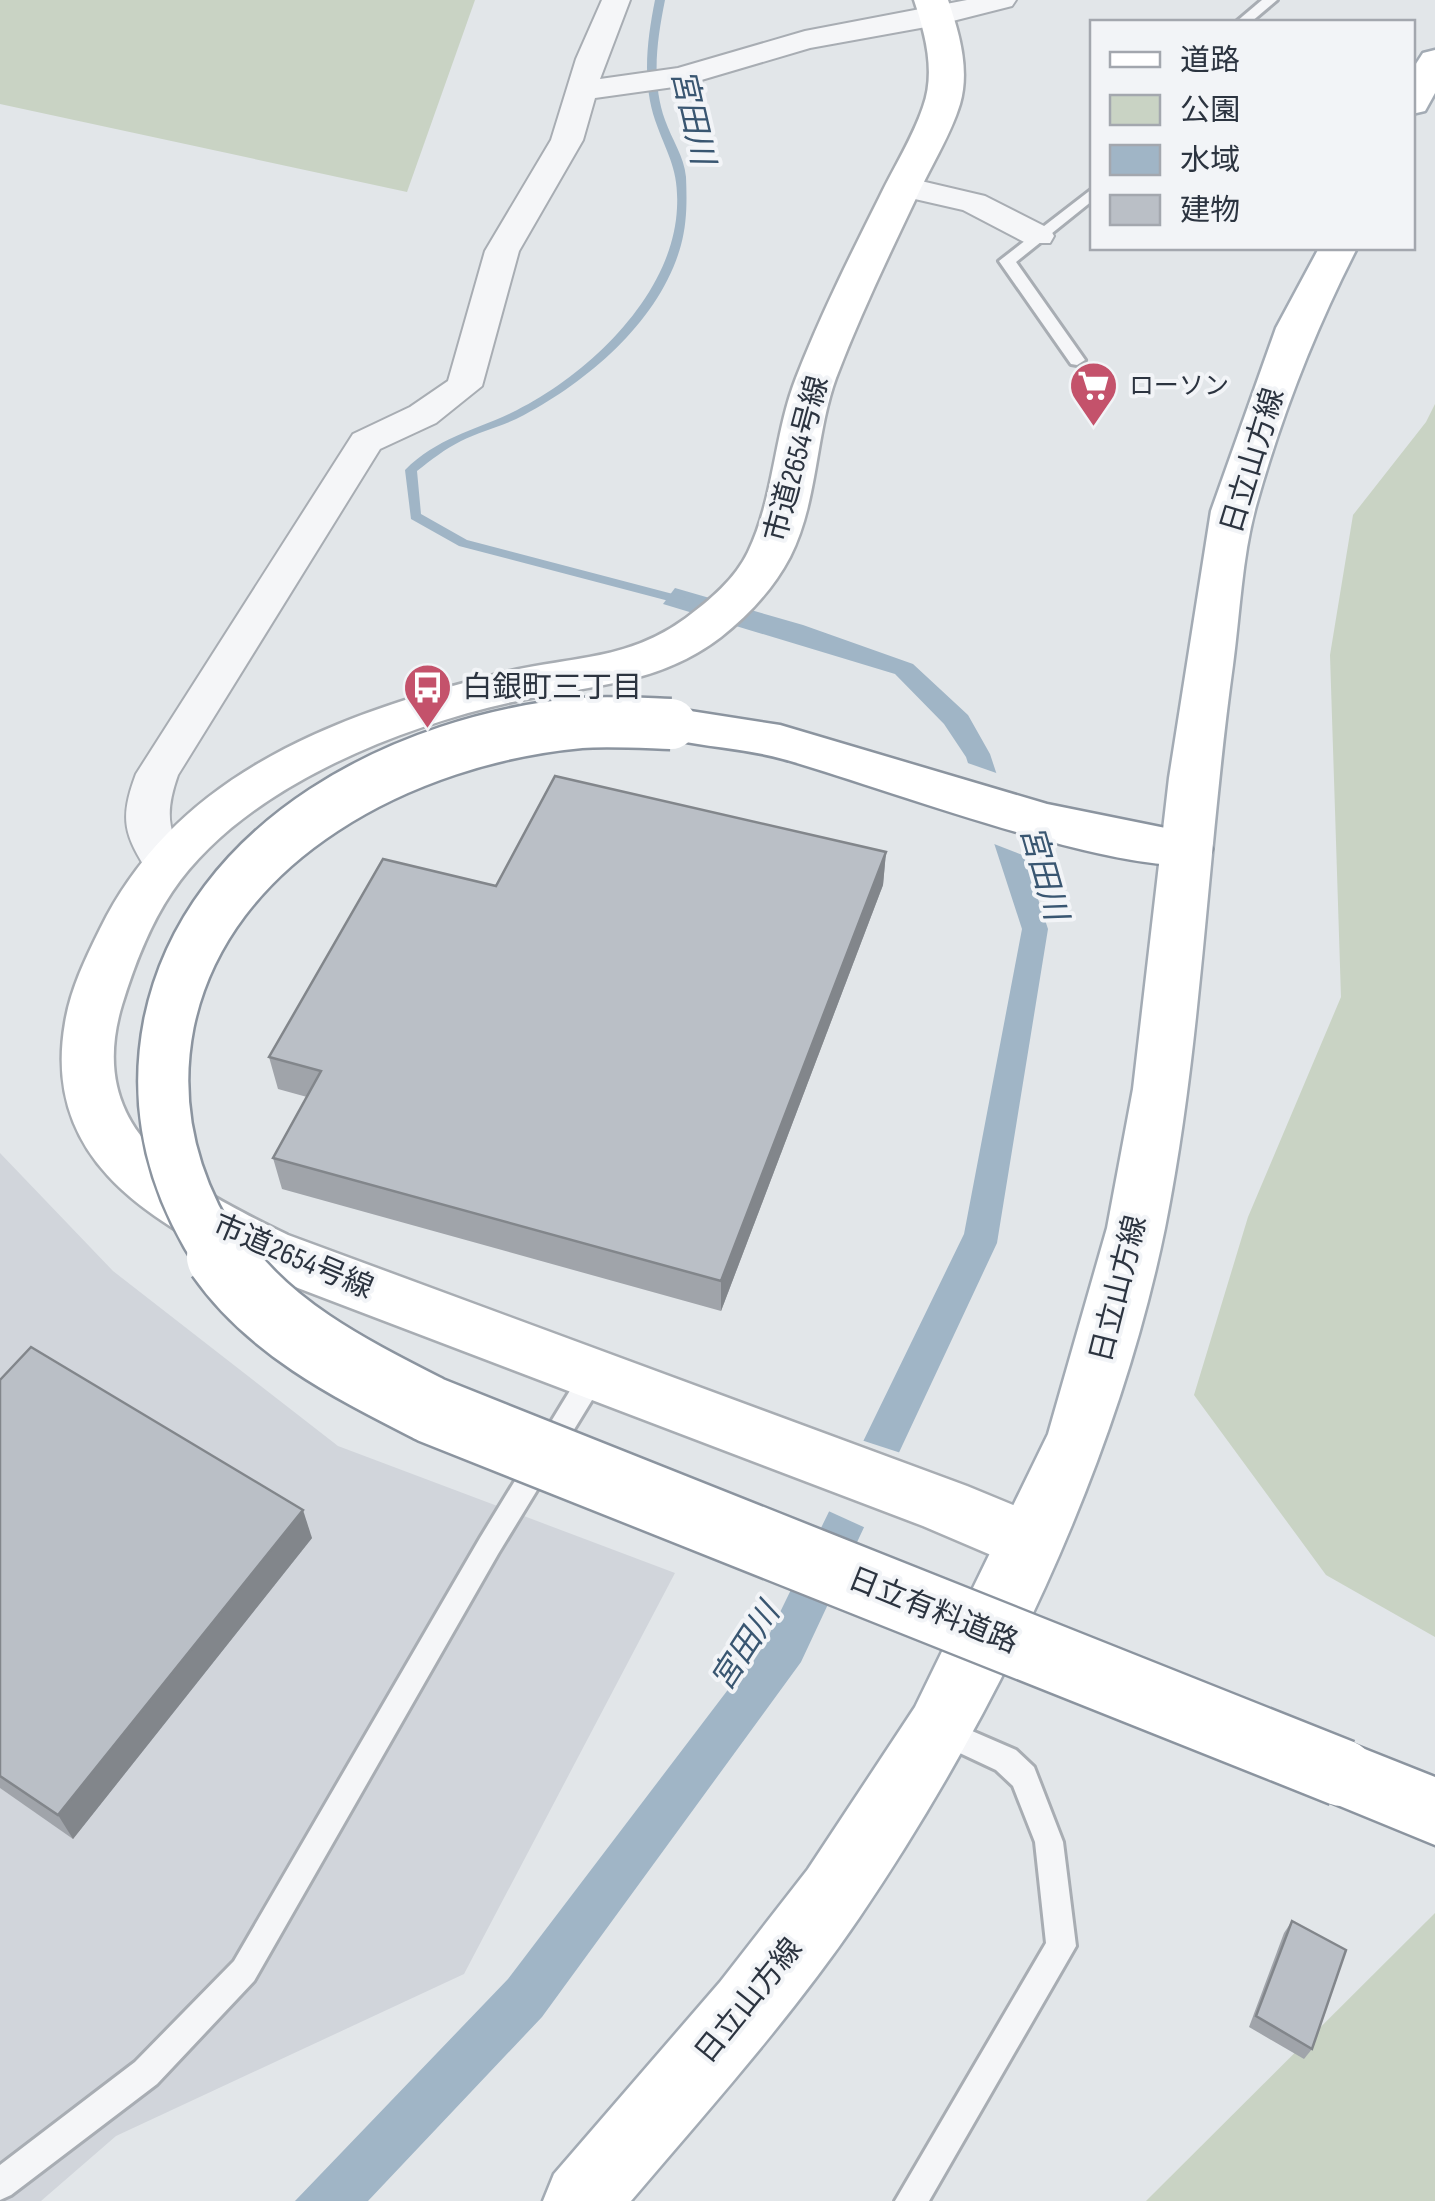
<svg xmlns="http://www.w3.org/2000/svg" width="1435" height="2201" font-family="'Sofia Sans Condensed','Noto Sans JP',sans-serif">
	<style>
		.built { fill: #d1d5db }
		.green { fill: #c9d3c4 }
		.water { fill: #a0b5c6 }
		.pier { fill: #e2e6e9 }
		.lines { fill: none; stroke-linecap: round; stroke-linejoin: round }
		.stream { fill: #a0b5c6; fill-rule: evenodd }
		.lane-casing { stroke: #a8adb3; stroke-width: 6 }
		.street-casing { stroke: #a8adb3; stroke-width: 4 }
		.secondary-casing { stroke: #a8adb3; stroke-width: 5 }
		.primary-casing { stroke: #a3abb4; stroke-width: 5 }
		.highway-casing { stroke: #8b949f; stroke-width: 5 }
		.lane { fill: #f5f6f8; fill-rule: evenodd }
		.street { fill: #f5f6f8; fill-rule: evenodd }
		.secondary { fill: #fff; fill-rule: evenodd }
		.primary { fill: #fff; fill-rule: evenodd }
		.highway { fill: #fff; fill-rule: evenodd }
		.highway-bridge-far1-casing { stroke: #8b949f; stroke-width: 55; stroke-linecap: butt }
		.highway-bridge-casing { stroke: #8b949f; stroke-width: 71; stroke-linecap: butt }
		.highway-bridge-far1 { stroke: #fff; stroke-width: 50 }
		.highway-bridge { stroke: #fff; stroke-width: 66 }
		.wall { fill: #a0a4aa }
		.shaded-wall { fill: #82868b }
		.building { fill: #babfc6; stroke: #82868b; stroke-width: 2.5 }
		.labels { text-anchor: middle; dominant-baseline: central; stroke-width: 8; stroke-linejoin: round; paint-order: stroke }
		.far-poi-label { font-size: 25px; fill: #2c3440; stroke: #f2f4f7; text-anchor: start }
		.street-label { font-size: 30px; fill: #2c3440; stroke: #f2f4f7 }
		.poi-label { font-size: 30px; fill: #2c3440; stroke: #f2f4f7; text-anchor: start }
		.water-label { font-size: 32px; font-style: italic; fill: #395671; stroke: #f2f4f7 }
	</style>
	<rect width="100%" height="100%" fill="#e2e6e9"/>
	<!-- built -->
	<path class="built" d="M0,1153l113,118 225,175 337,127 -211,401 -348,162 -75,65h-41z"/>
	<!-- green -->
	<g class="green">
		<path d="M0,0h475l-68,192 -407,-88z"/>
		<path d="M1435,404v1233l-109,-62 -132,-180 54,-178 93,-220 -11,-342 23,-140 73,-93z"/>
		<path d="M1435,1913v288h-289z"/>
	</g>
	<!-- water -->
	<path class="water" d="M675,588l128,37 110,39 55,51 22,39 58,175 -51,314 -196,419 -259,355 -174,184h-73l213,-222 260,-342 196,-403 58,-305 -56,-172 -22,-33 -49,-50 -232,-70z"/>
	<!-- pier -->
	<g class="pier">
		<path d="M962,761l40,14 28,83 -41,-16z"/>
		<path d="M858,1439l46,15 -36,75 -44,-20z"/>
	</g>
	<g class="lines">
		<!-- stream -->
		<path class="stream" d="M655,0h10c-8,40 -14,81 0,120 7,20 19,36 21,57 1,24 1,46 -5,68 -20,74 -91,135 -157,170 -20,11 -43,16 -63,26 -16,8 -30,19 -44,30l4,43 46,26 225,59 2,3 -6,4 -229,-60 -48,-27 -6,-49c32,-32 68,-39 106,-57 75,-36 162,-117 166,-205 2,-40 -10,-53 -22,-88 -13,-39 -8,-80 0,-120z"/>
		<defs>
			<g id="lane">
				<path d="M1262,0h15l-26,22h-15z"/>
				<path d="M1092,189v12l-76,61 69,98 -8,5 -6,-1 -72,-103z"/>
				<path d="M594,1363l9,3 3,8 -3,8 -105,172 -244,427 -97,103 -146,111 -11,5v-35l135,-103 99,-101 246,-423 105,-172z"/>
				<path d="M942,1718l74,32 18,17 29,75 13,104 -147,255h-34l151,-258 -11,-101 -22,-56 -17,-16 -64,-30 -4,-9 4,-9z"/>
			</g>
			<g id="street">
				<path d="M602,0h28l-30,79 78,-11 127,-37 162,-31h49l-4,6 -75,19 -127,23 -129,38 -86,12 -12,42 -64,111 -37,135 -46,37 -56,26 -202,326c-13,37 -11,55 9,89l-7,11 -15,5 -15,-5c-26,-40 -31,-55 -14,-101l217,-340 57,-27 38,-26 37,-130 66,-111 25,-81z"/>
				<path d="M904,177l81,19 65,33 4,7 -4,7h-24l-63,-33 -70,-16 -5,-7 5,-7z"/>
			</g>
			<path id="secondary" d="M914,0h34c11,32 22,70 12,104 -9,30 -28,60 -41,88 -29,61 -59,123 -83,186 -21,58 -18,124 -46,179 -17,32 -41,58 -69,80 -61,47 -128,48 -200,63 -119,25 -278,87 -349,192 -23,34 -38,74 -50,113 -39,130 68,182 166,230l679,251 87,36 9,21 -9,21 -23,8 -108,-46 -675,-257c-105,-52 -206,-113 -183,-246 5,-32 20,-64 35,-94 78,-159 244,-217 406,-257 67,-16 121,-11 180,-54 24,-18 49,-39 62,-66 26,-54 26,-118 48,-174 24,-62 54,-122 84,-182 14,-29 33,-59 43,-89 13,-35 2,-74 -9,-107z"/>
			<g id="primary">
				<path d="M1435,50v43l-10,18 -13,3v-44l11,-17z"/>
				<path d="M1319,248h38c-42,82 -76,169 -101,258 -14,51 -16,107 -23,159 -26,187 -31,378 -68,563 -49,240 -169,488 -306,690 -68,100 -150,191 -228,283h-88l11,-27 166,-192 88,-113 107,-162 133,-273 59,-206 26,-139 36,-311 42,-267 65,-183z"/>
			</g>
			<g id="highway">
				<path d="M671,708l109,17 267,79 158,32 7,13 -7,13c-72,21 -337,-80 -422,-103 -42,-12 -87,-12 -129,-24l-7,-11 7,-11z"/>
				<path d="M1342,1740l93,37v68l-117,-48 -10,-24 10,-24z"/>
			</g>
		</defs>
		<!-- lane casing -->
		<use href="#lane" class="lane-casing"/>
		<!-- street casing -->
		<use href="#street" class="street-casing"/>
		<!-- secondary casing -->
		<use href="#secondary" class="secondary-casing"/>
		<!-- primary casing -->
		<use href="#primary" class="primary-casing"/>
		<!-- highway casing -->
		<use href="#highway" class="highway-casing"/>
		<!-- lane -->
		<use href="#lane" class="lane"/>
		<!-- street -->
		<use href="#street" class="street"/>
		<!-- secondary -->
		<use href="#secondary" class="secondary"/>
		<!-- primary -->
		<use href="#primary" class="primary"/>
		<!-- highway -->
		<use href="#highway" class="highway"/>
		<defs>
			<path id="highway-bridge-far1" d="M221,1259c-48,-72 -69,-150 -52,-236 38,-184 238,-284 411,-300 30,-2 61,0 91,1"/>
			<path id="highway-bridge" d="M220,1257c51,73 133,113 211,153l911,363"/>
		</defs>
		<!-- highway-bridge-far1 casing -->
		<use href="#highway-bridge-far1" class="highway-bridge-far1-casing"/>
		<!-- highway-bridge casing -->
		<use href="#highway-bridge" class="highway-bridge-casing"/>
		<!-- highway-bridge-far1 -->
		<use href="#highway-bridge-far1" class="highway-bridge-far1"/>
		<!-- highway-bridge -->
		<use href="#highway-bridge" class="highway-bridge"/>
	</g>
	<!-- wall -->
	<g class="wall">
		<path d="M886,852l-3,33 -162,426 -439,-122 -9,-31 34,-61 -29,-8 -9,-32z"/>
		<path d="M0,1380l312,158 -239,301 -73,-51z"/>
		<path d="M1292,1921l20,128 -8,10 -55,-32 35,-94z"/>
	</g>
	<!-- shaded-wall -->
	<g class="shaded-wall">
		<path d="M886,852l-3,33 -162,426v-30z"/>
		<path d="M303,1510l9,28 -239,301 -15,-24z"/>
	</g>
	<!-- building -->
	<g class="building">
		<path d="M555,776l331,76 -165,429 -448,-123 48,-87 -52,-14 114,-198 113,27z"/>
		<path d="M31,1347l272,163 -245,305 -58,-39v-396z"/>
		<path d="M1292,1921l54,29 -34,99 -56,-33z"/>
	</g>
	<!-- icons -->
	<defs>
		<symbol id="supermarket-pin" viewBox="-11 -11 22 30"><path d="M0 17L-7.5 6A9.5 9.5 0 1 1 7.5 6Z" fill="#c4526b" stroke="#f2f4f7"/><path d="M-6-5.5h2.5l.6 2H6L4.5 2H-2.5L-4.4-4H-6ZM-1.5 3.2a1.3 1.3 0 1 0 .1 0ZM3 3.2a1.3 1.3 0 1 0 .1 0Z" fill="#fff"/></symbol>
		<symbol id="bus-pin" viewBox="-11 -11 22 30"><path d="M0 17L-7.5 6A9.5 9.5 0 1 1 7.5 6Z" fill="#c4526b" stroke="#f2f4f7"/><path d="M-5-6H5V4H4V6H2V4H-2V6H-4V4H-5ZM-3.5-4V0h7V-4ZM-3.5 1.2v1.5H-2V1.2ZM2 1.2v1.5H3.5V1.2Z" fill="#fff"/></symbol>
	</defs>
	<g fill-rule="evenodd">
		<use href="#supermarket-pin" x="1066" y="358" width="55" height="75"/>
		<use href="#bus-pin" x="400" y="660" width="55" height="75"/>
	</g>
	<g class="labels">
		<!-- far-poi labels -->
		<g class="far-poi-label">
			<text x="1129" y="386">ローソン</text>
		</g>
		<!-- street labels -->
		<g class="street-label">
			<text transform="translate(797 459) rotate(-75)">市道2654号線</text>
			<text transform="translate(1253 461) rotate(-73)">日立山方線</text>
			<text transform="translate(293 1257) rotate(23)">市道2654号線</text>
			<text transform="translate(1119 1289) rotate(-76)">日立山方線</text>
			<text transform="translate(933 1611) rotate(22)">日立有料道路</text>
			<text transform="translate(749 2001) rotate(-51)">日立山方線</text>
		</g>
		<!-- poi labels -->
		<g class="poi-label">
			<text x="462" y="688">白銀町三丁目</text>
		</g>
		<!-- water labels -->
		<g class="water-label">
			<text transform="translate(692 117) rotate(77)">宮田川</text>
			<text transform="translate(1043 873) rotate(74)">宮田川</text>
			<text transform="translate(746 1647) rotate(-57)">宮田川</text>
		</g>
	</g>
	<!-- legend -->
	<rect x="1090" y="20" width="325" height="230" fill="#f2f4f7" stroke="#a3a7ae" stroke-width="2.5"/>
	<rect x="1110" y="52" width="50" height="15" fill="#ffffff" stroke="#a3a7ae" stroke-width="2.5"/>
	<text x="1180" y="70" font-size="30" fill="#2c3440">道路</text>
	<rect x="1110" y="95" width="50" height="30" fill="#c9d3c4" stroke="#a3a7ae" stroke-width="2.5"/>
	<text x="1180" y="120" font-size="30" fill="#2c3440">公園</text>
	<rect x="1110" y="145" width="50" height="30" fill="#a0b5c6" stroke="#a3a7ae" stroke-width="2.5"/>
	<text x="1180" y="170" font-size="30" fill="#2c3440">水域</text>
	<rect x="1110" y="195" width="50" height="30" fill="#babfc6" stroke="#a3a7ae" stroke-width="2.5"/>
	<text x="1180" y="220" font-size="30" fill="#2c3440">建物</text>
</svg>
